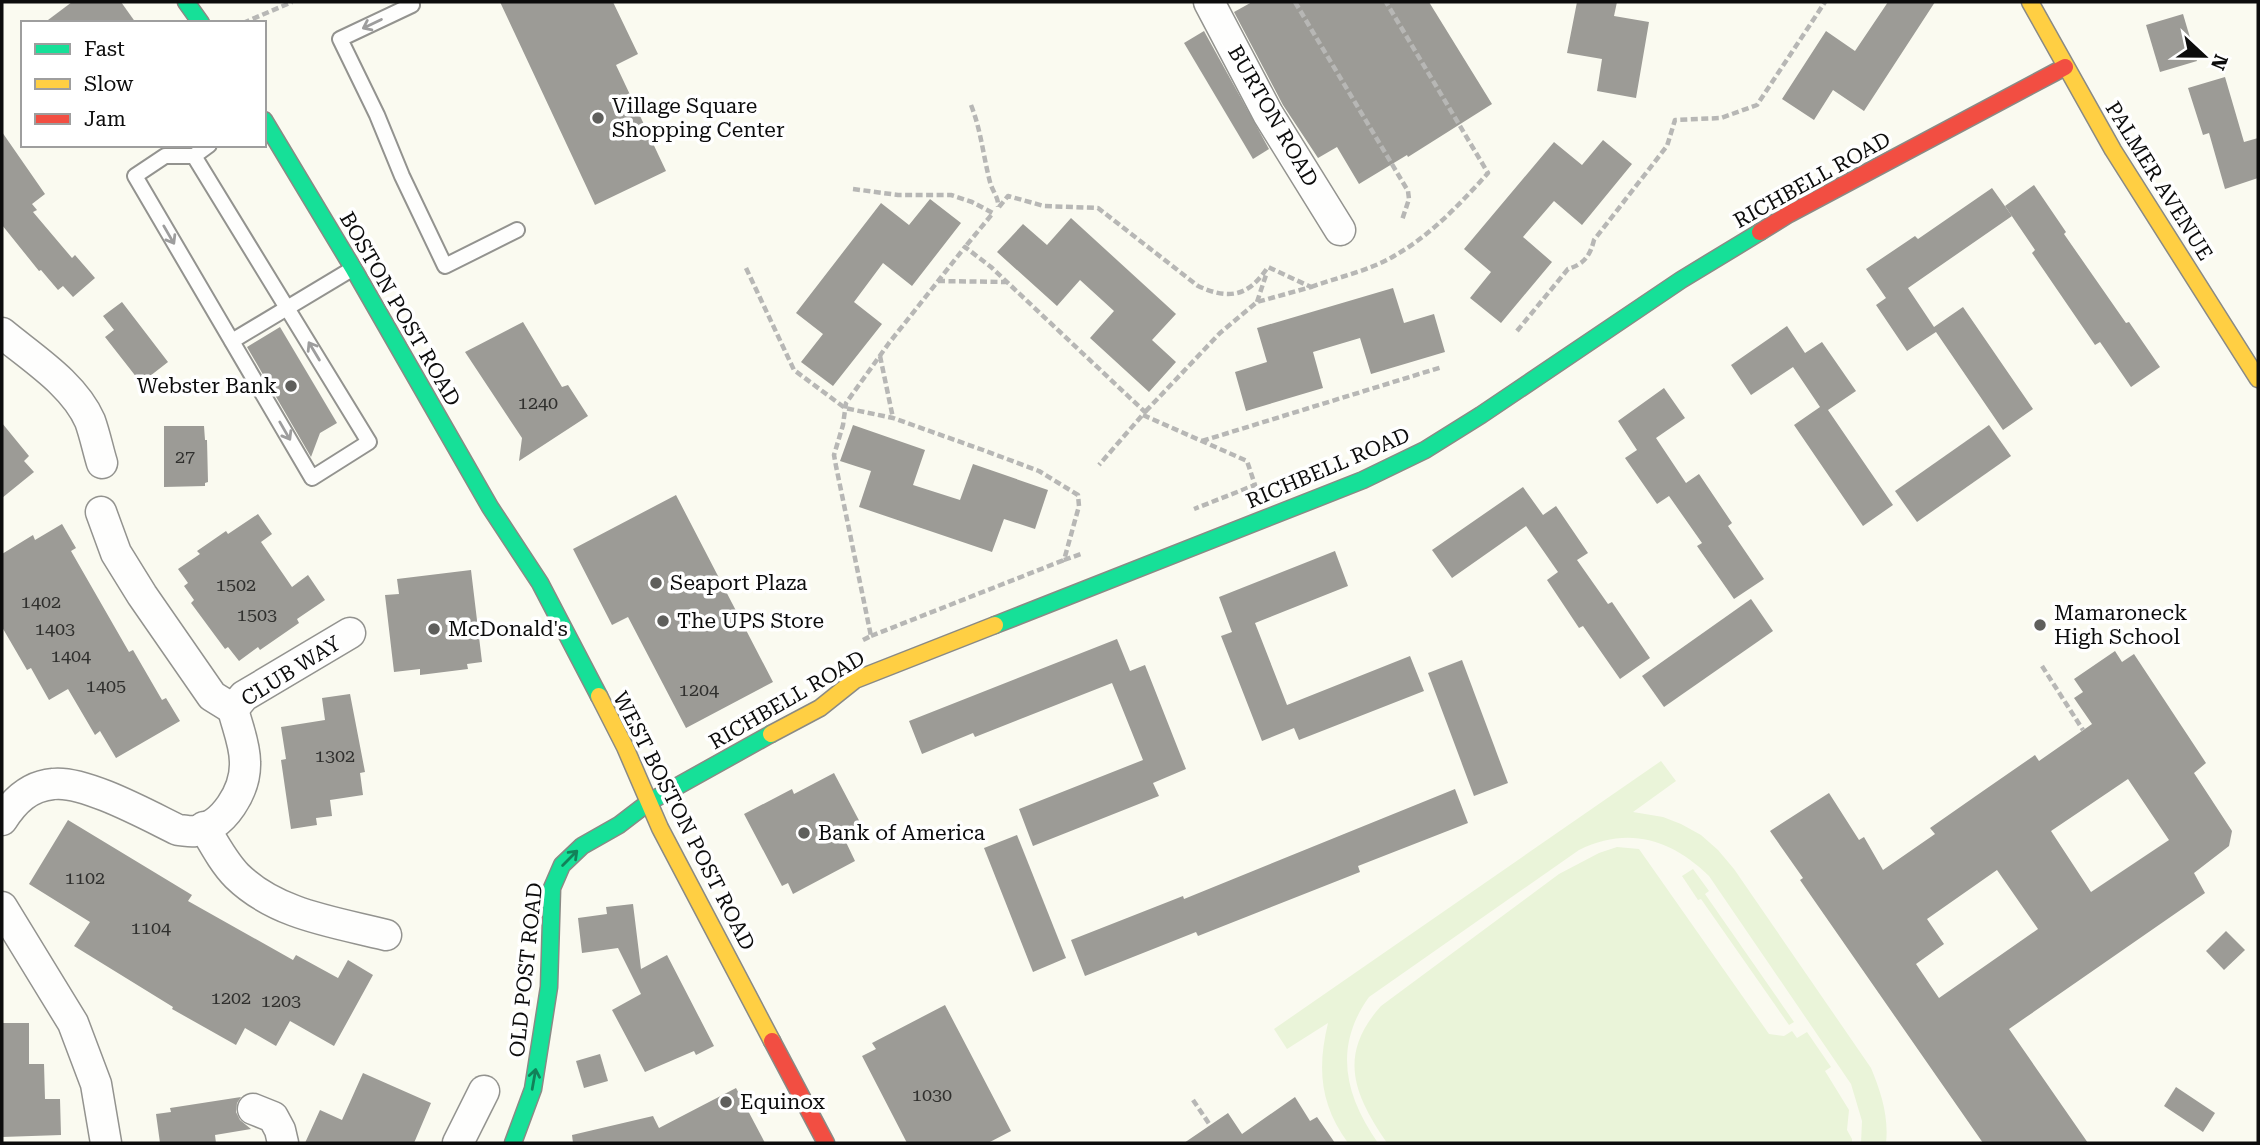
<svg xmlns="http://www.w3.org/2000/svg" width="2260" height="1145" font-family="'Roboto Serif',serif">
	<style>
		.pitch { fill: #eaf4d9 }
		.building { fill: #9c9b96; fill-rule: evenodd }
		.lines { fill: none; stroke-linecap: round; stroke-linejoin: round }
		.lane-casing { stroke: #93938f; stroke-width: 18 }
		.street-casing { stroke: #93938f; stroke-width: 33 }
		.fast-casing { stroke: #8a8a85; stroke-width: 19 }
		.slow-casing { stroke: #8a8a85; stroke-width: 19 }
		.jam-casing { stroke: #8a8a85; stroke-width: 19 }
		.path { stroke: #b7b7b5; stroke-width: 4.5; stroke-dasharray: 7 3.5; stroke-linecap: butt }
		.lane { stroke: #fefefd; stroke-width: 14 }
		.street { stroke: #fefefd; stroke-width: 30 }
		.fast { stroke: #16e098; stroke-width: 16 }
		.slow { stroke: #ffcf43; stroke-width: 16 }
		.jam { stroke: #f24e42; stroke-width: 16 }
		.oneway { stroke: #9d9d9d }
		.oneway2 { stroke: #128159 }
		.poi-dot { fill: #5f5f5c; stroke: #fff; stroke-width: 2.5 }
		.labels { text-anchor: middle; dominant-baseline: central; stroke-width: 7; stroke-linejoin: round; paint-order: stroke }
		.number-label { font-size: 18px; fill: #30302e }
		.poi-label { font-size: 21px; fill: #0c0c0c; stroke: #fff; text-anchor: start }
		.street-label { font-size: 21px; fill: #0c0c0c; stroke: #fff }
	</style>
	<rect width="100%" height="100%" fill="#fafaf0"/>
	<!-- pitch -->
	<g class="pitch">
		<path d="M1661,761l15,20 -43,31 30,5 18,7 20,11 17,15 16,19 137,199c10,24 18,49 15,75h-25l1,-22 -11,-37 -142,-208c-38,-37 -81,-50 -130,-26l-210,147c-36,50 -24,99 9,146h-30c-28,-39 -31,-74 -20,-120l-41,26 -13,-20z"/>
		<path d="M1617,847l22,2 130,185 15,2 8,-5 5,7 10,-6 24,35 -6,4 24,39 -2,20 5,9v4h-465c-33,-48 -50,-88 -6,-137l178,-132 40,-21z"/>
		<path d="M1693,869l16,22 -4,3 89,128 -5,3 -88,-126 -3,1 -16,-24z"/>
	</g>
	<!-- building -->
	<g class="building">
		<path d="M72,2h49l15,21h-92z"/>
		<path d="M500,2h113l25,52 -22,11 50,106 -71,34z"/>
		<path d="M1252,2h177l63,102 -84,53 -1,-2 -48,29 -22,-37 -19,11 -35,-53 -49,-93z"/>
		<path d="M1577,2h40l-3,14 35,6 -13,76 -39,-7 5,-32 -35,-6z"/>
		<path d="M1888,2h47l-71,109 -31,-21 -19,30 -32,-21 44,-68 29,20z"/>
		<path d="M2183,14l14,47 -37,11 -14,-47z"/>
		<path d="M1204,31l65,118 -16,10 -69,-116z"/>
		<path d="M2225,77l19,65 14,-4v40l-33,11 -16,-56 -6,2 -15,-47z"/>
		<path d="M2,132l43,62 -13,10 5,6 -4,2 39,46 3,-3 20,23 -22,19 -10,-11 -5,4 -17,-20 -2,1 -37,-46z"/>
		<path d="M1603,140l29,24 -50,61 -28,-24 -31,36 29,25 -51,61 -31,-25 21,-26 -27,-23 90,-107 28,23z"/>
		<path d="M2034,185l32,47 -2,2 62,89 3,-1 31,45 -29,20 -31,-45 -5,3 -63,-92 3,-3 -30,-44z"/>
		<path d="M1992,188l20,28 -104,72 26,39 29,-20 70,102 -30,21 -67,-98 -29,19 -31,-46 10,-7 -20,-29 49,-33 3,3z"/>
		<path d="M930,199l31,24 -49,63 -29,-23 -29,39 28,22 -49,62 -32,-24 22,-28 -27,-21 85,-110 28,22z"/>
		<path d="M1071,218l105,96 -24,26 24,22 -27,30 -59,-54 24,-27 -34,-31 -23,26 -60,-54 26,-28 24,21z"/>
		<path d="M1393,288l11,35 30,-9 11,38 -74,22 -11,-36 -47,14 10,36 -77,23 -11,-39 32,-10 -10,-34z"/>
		<path d="M122,302l46,60 -27,21 -36,-46 9,-7 -11,-14z"/>
		<path d="M523,322l39,65 6,-2 20,31 -69,45 3,-23 -57,-86z"/>
		<path d="M1787,326l18,27 17,-11 34,49 -28,19 65,95 -30,21 -69,-101 26,-18 -27,-40 -42,28 -20,-30z"/>
		<path d="M280,327l57,96 -17,10 -9,24 -64,-110z"/>
		<path d="M1664,388l21,30 -29,20 30,45 13,-9 33,49 -4,3 36,53 -30,20 -37,-53 5,-3 -33,-47 -12,8 -32,-46 12,-8 -19,-29z"/>
		<path d="M2,423l27,33 -5,5 10,11 -32,26z"/>
		<path d="M853,425l72,25 -12,35 47,15 13,-36 75,26 -13,39 -31,-10 -12,33 -133,-45 12,-36 -31,-10z"/>
		<path d="M1989,425l22,31 -94,66 -22,-31z"/>
		<path d="M164,426h40l1,14h2l1,42 -3,1v3l-41,1z"/>
		<path d="M1523,487l20,28 13,-9 32,47 -11,7 31,44 4,-2 38,56 -30,21 -37,-53 -4,2 -32,-48 11,-8 -32,-46 -74,52 -20,-28z"/>
		<path d="M676,495l97,187 -87,46 -58,-111 -16,8 -39,-76z"/>
		<path d="M258,514l14,20 -11,8 31,45 16,-12 17,25 -28,19 2,4 -39,27 -2,-3 -19,14 -11,-14 -3,2 -34,-46 3,-3 -10,-14 4,-3 -10,-14 22,-15 -3,-3 29,-20 2,3z"/>
		<path d="M62,524l14,24 -5,3 58,101 4,-2 29,50 4,-2 14,23 -64,37 -16,-27 -5,4 -27,-46 -19,11 -18,-32 -4,2 -25,-43v-73l31,-19 2,5z"/>
		<path d="M1335,551l13,35 -93,37 32,82 123,-49 14,35 -125,49 -5,-12 -32,13 -41,-105 11,-4 -13,-35z"/>
		<path d="M471,570l11,92 -15,2 1,5 -48,6v-6l-26,3 -9,-77 14,-1 -2,-15z"/>
		<path d="M1751,599l22,32 -109,76 -22,-31z"/>
		<path d="M1117,639l13,32 15,-6 41,104 -33,14 6,13 -126,50 -14,-37 124,-49 -31,-77 -137,54 -2,-4 -51,21 -13,-33z"/>
		<path d="M2115,651l7,11 12,-8 72,109 -12,10 38,58 -3,15 -35,27 11,20 -196,136 79,114h-105l-183,-263 3,-2 -33,-47 59,-38 30,47 5,-3 19,33 52,-36 -5,-6 53,-37 52,-36 4,6 53,-37 -18,-26 9,-6 -9,-13zM2128,779l41,61 -78,52 -40,-61zM1997,870l41,59 -99,69 -23,-34 28,-20 -17,-25z"/>
		<path d="M1462,660l46,123 -34,13 -46,-123z"/>
		<path d="M350,694l15,78 -5,1 3,22 -33,5 2,16 -16,2 1,7 -26,4 -10,-69 5,-1 -5,-32 44,-7 -3,-22z"/>
		<path d="M834,773l29,55 -19,10 11,23 -62,33 -5,-11 -6,3 -38,-72 48,-25 2,5z"/>
		<path d="M1455,789l13,34 -110,43 2,6 -162,64 -2,-4 -111,44 -14,-36 112,-44 1,3z"/>
		<path d="M68,820l124,75 -4,6 105,59 3,-5 42,23 10,-18 25,15 -39,71 -44,-25 -14,25 -31,-18 -9,17 -64,-36 1,-2 -99,-61 16,-24 -61,-38z"/>
		<path d="M1017,835l49,123 -33,14 -49,-124z"/>
		<path d="M633,904l8,65 26,-14 47,91 -18,9 -2,-4 -49,21 -33,-62 29,-16 -23,-46 -36,5 -4,-35 29,-4 -1,-7z"/>
		<path d="M2226,931l19,19 -21,20 -18,-19z"/>
		<path d="M945,1005l66,126 -23,12h-81l-45,-87 14,-7 -4,-6z"/>
		<path d="M2,1023h27v41h15l1,35h15l1,36 -59,2z"/>
		<path d="M600,1054l8,27 -24,7 -8,-27z"/>
		<path d="M363,1073l68,30 -17,40h-109l15,-33 22,10z"/>
		<path d="M2176,1087l39,26 -12,19 -39,-26z"/>
		<path d="M736,1088l29,55h-192l-1,-8 81,-19 6,12z"/>
		<path d="M241,1097l-4,6 -1,9 4,8 11,9 -36,6 1,8h-56l-4,-29 15,-2 -1,-4z"/>
		<path d="M1295,1097l15,24 7,-4 18,26h-151l44,-30 14,21z"/>
	</g>
	<g class="lines">
		<defs>
			<g id="lane">
				<path d="M412,5l-72,34 37,76 25,61 43,90 72,-36"/>
				<path d="M194,156l175,286 -57,36 -177,-302 30,-20h29l15,-11"/>
				<path d="M232,341l120,-72"/>
			</g>
			<g id="street">
				<path d="M1209,2l59,112 72,116"/>
				<path d="M2,333c30,25 72,51 88,88 5,14 8,29 12,42"/>
				<path d="M101,512l15,41 26,42 70,101 21,13"/>
				<path d="M233,709l11,-13 106,-63"/>
				<path d="M2,820c12,-19 27,-34 51,-36 31,-4 96,32 125,46 5,0 12,2 17,1 29,-4 51,-41 50,-69 0,-18 -8,-36 -12,-53"/>
				<path d="M204,827c10,17 20,36 33,49 40,39 98,46 149,59"/>
				<path d="M2,907l71,116 23,61 10,59"/>
				<path d="M253,1109l20,8 7,13 3,13"/>
				<path d="M458,1143l26,-52"/>
			</g>
			<g id="fast">
				<path d="M186,2l15,21"/>
				<path d="M264,120l89,148 137,239 50,76 59,113"/>
				<path d="M995,625l368,-145 62,-30 56,-35 200,-135 79,-48"/>
				<path d="M513,1143l20,-54 16,-102 3,-99 10,-23 20,-19 37,-21 30,-23 122,-68"/>
			</g>
			<g id="slow">
				<path d="M2030,2l83,148 145,229"/>
				<path d="M599,696l26,51 35,81 112,213"/>
				<path d="M771,734l49,-26 35,-28 140,-55"/>
			</g>
			<g id="jam">
				<path d="M1760,232l29,-18 276,-147"/>
				<path d="M772,1041l54,102"/>
			</g>
		</defs>
		<!-- lane casing -->
		<use href="#lane" class="lane-casing"/>
		<!-- street casing -->
		<use href="#street" class="street-casing"/>
		<!-- fast casing -->
		<use href="#fast" class="fast-casing"/>
		<!-- slow casing -->
		<use href="#slow" class="slow-casing"/>
		<!-- jam casing -->
		<use href="#jam" class="jam-casing"/>
		<!-- path -->
		<g class="path">
			<path d="M1295,2l113,189 1,8 -7,21"/>
			<path d="M243,23l49,-21"/>
			<path d="M971,105c10,25 12,50 19,77 2,9 9,15 8,25"/>
			<path d="M853,189l45,6h53l21,7 21,11 -28,34"/>
			<path d="M999,207l9,-11 36,10 54,2 100,78c31,14 50,11 70,-19l43,20 -54,15 -37,31 -75,79"/>
			<path d="M746,268l48,102 51,38 48,10 90,32 56,21 39,24 1,11 -15,54 17,-6"/>
			<path d="M938,281l68,1"/>
			<path d="M1311,287c27,-10 58,-16 83,-31 36,-20 67,-53 94,-83l-102,-171"/>
			<path d="M1257,302l9,-27"/>
			<path d="M1517,331l51,-62c16,-5 22,-13 26,-29l73,-94 8,-26 46,-2 36,-13 68,-103"/>
			<path d="M880,356l13,62"/>
			<path d="M1143,415l104,46 8,24 -61,24"/>
			<path d="M1202,441l240,-74"/>
			<path d="M871,636l193,-76"/>
			<path d="M863,640l8,-4 -35,-170 -2,-11 9,-30 3,-22 43,-60 76,-96 26,20 154,145 -46,53"/>
			<path d="M2042,666l41,64"/>
			<path d="M1193,1100l17,25"/>
		</g>
		<!-- lane -->
		<use href="#lane" class="lane"/>
		<!-- street -->
		<use href="#street" class="street"/>
		<!-- fast -->
		<use href="#fast" class="fast"/>
		<!-- slow -->
		<use href="#slow" class="slow"/>
		<!-- jam -->
		<use href="#jam" class="jam"/>
	</g>
	<!-- one-way arrows -->
	<defs><path id="oneway-shaft" d="M-6 0H5M1.5-3L5.5 0L1.5 3" fill="none" stroke-width="1.6" stroke-linecap="round" stroke-linejoin="round" transform="scale(1.75)"/></defs>
	<g class="oneway">
		<use href="#oneway-shaft" transform="translate(372 24) rotate(154)"/>
		<use href="#oneway-shaft" transform="translate(169 235) rotate(60)"/>
		<use href="#oneway-shaft" transform="translate(314 351) rotate(-121)"/>
		<use href="#oneway-shaft" transform="translate(285 431) rotate(60)"/>
	</g>
	<g class="oneway2">
		<use href="#oneway-shaft" transform="translate(570 858) rotate(-45)"/>
		<use href="#oneway-shaft" transform="translate(534 1079) rotate(-80)"/>
	</g>
	<!-- markers -->
	<g class="poi-dot">
		<circle cx="598" cy="118" r="7"/>
		<circle cx="291" cy="386" r="7"/>
		<circle cx="656" cy="583" r="7"/>
		<circle cx="663" cy="621" r="7"/>
		<circle cx="2040" cy="625" r="7"/>
		<circle cx="434" cy="629" r="7"/>
		<circle cx="804" cy="833" r="7"/>
		<circle cx="726" cy="1102" r="7"/>
	</g>
	<g class="labels">
		<!-- number labels -->
		<g class="number-label">
			<text x="538" y="402">1240</text>
			<text x="185" y="456">27</text>
			<text x="236" y="584">1502</text>
			<text x="41" y="601">1402</text>
			<text x="257" y="614">1503</text>
			<text x="55" y="628">1403</text>
			<text x="71" y="655">1404</text>
			<text x="106" y="685">1405</text>
			<text x="699" y="689">1204</text>
			<text x="335" y="755">1302</text>
			<text x="85" y="877">1102</text>
			<text x="151" y="927">1104</text>
			<text x="231" y="997">1202</text>
			<text x="281" y="1000">1203</text>
			<text x="932" y="1094">1030</text>
		</g>
		<!-- poi labels -->
		<g class="poi-label">
			<text x="612" y="106">Village Square<tspan x="612" dy="24">Shopping Center</tspan></text>
			<text x="277" y="386" text-anchor="end">Webster Bank</text>
			<text x="670" y="583">Seaport Plaza</text>
			<text x="2054" y="613">Mamaroneck<tspan x="2054" dy="24">High School</tspan></text>
			<text x="677" y="621">The UPS Store</text>
			<text x="448" y="629">McDonald's</text>
			<text x="818" y="833">Bank of America</text>
			<text x="740" y="1102">Equinox</text>
		</g>
		<!-- street labels -->
		<g class="street-label">
			<text transform="translate(1273 116) rotate(60)">BURTON ROAD</text>
			<text transform="translate(1812 180) rotate(-29)">RICHBELL ROAD</text>
			<text transform="translate(2159 181) rotate(58)">PALMER AVENUE</text>
			<text transform="translate(400 309) rotate(60)">BOSTON POST ROAD</text>
			<text transform="translate(1328 468) rotate(-23)">RICHBELL ROAD</text>
			<text transform="translate(291 671) rotate(-32)">CLUB WAY</text>
			<text transform="translate(787 700) rotate(-30)">RICHBELL ROAD</text>
			<text transform="translate(684 821) rotate(63)">WEST BOSTON POST ROAD</text>
			<text transform="translate(526 970) rotate(-84)">OLD POST ROAD</text>
		</g>
	</g>
	<!-- border -->
	<rect width="2260" height="1145" fill="none" stroke="#0c0c0c" stroke-width="7"/>
	<!-- legend -->
	<rect x="21" y="21" width="245" height="126" fill="#ffffff" stroke="#9e9e9e" stroke-width="2"/>
	<rect x="35" y="44" width="35" height="10" fill="#16e098" stroke="#9e9e9e" stroke-width="2"/>
	<text x="84" y="56" font-size="21" fill="#0c0c0c">Fast</text>
	<rect x="35" y="79" width="35" height="10" fill="#ffcf43" stroke="#9e9e9e" stroke-width="2"/>
	<text x="84" y="91" font-size="21" fill="#0c0c0c">Slow</text>
	<rect x="35" y="114" width="35" height="10" fill="#f24e42" stroke="#9e9e9e" stroke-width="2"/>
	<text x="84" y="126" font-size="21" fill="#0c0c0c">Jam</text>
	<!-- north arrow -->
	<g transform="translate(2204 56) rotate(112)" stroke="#ffffff" stroke-width="5" paint-order="stroke">
	<path d="M0-5L12 26L0 18L-12 26Z" fill="#0c0c0c"/>
	<text y="-10" font-size="19" font-weight="bold" text-anchor="middle" fill="#0c0c0c">N</text>
	</g>
</svg>
